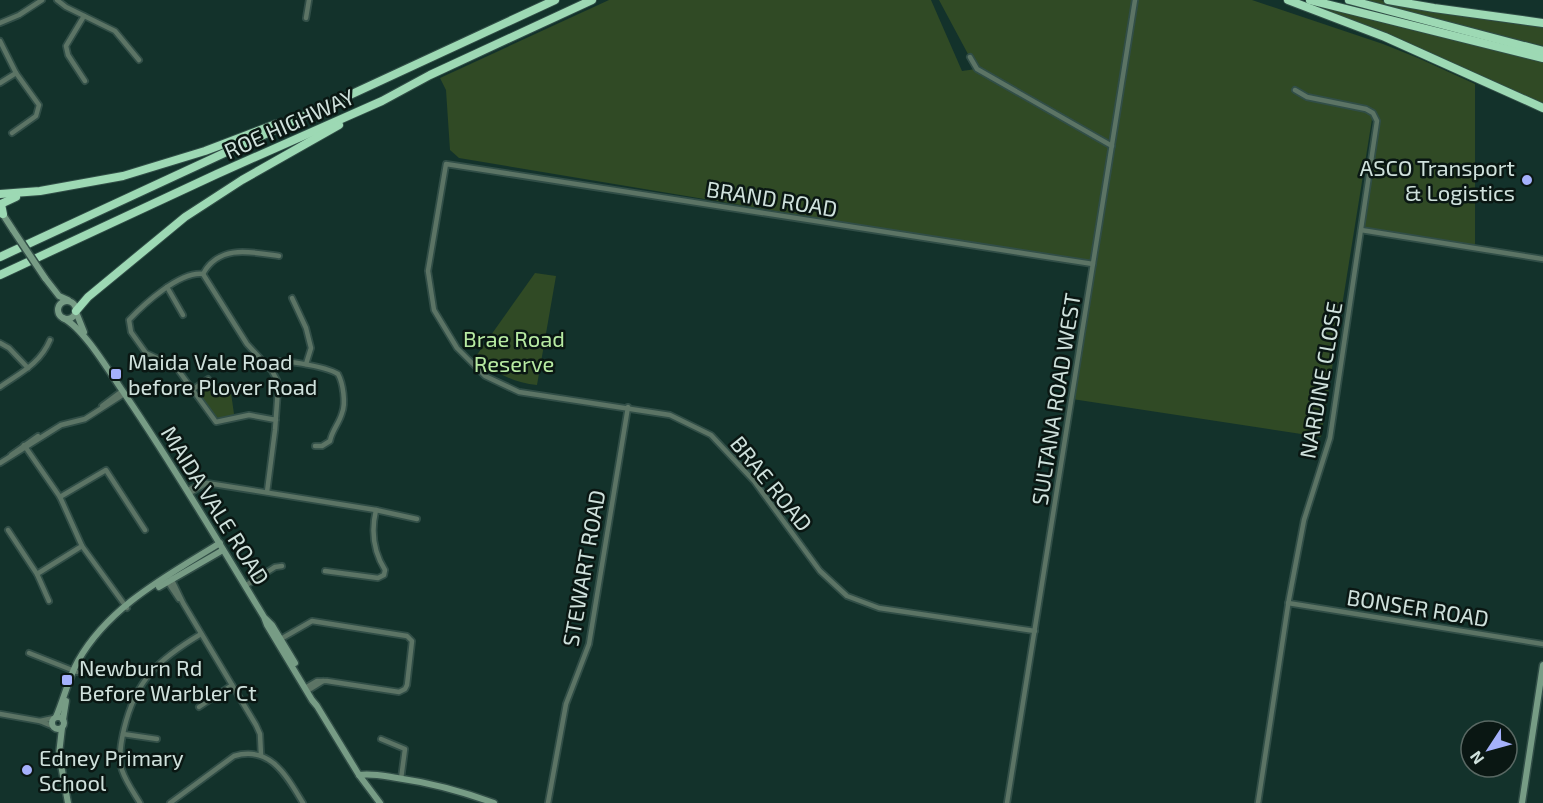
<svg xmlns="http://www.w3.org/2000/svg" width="1543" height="803" font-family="'Exo 2',sans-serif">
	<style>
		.green { fill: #304a25 }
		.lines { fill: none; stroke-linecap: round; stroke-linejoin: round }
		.street-casing { stroke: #314e47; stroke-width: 8 }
		.secondary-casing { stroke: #314e47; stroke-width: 9 }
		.highway-casing { stroke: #314e47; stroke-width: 10 }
		.street { stroke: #5c7465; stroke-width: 4.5 }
		.secondary { stroke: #779c85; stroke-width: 6 }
		.highway { stroke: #9dd9b4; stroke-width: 8 }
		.secondary-bridge-casing { stroke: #314e47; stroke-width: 9; stroke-linecap: butt }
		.secondary-bridge { stroke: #779c85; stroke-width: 6 }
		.poi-dot { fill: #a5b1fc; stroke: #0a1713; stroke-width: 2 }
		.labels { text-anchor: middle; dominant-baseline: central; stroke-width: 5; stroke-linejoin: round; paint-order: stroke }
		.street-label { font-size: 22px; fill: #cfe1dc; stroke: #0a1713 }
		.poi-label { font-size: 22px; fill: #cfe1dc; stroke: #0a1713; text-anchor: start }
		.park-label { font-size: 22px; fill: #b7eaa2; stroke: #0a1713 }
	</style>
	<rect width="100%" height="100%" fill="#13322b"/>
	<!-- green -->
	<g class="green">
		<path d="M609,0h322l31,71 14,-2 -37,-69h313l131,44 35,14 57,26v165l-114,-19 16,-105 -4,-12 -52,324 -249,-38 21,-135 -634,-106 -9,-8 -4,-60 -6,-12z"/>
		<path d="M1295,0l100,26 148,36v41z"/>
		<path d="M1363,0h17l113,21 50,6v19z"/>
		<path d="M535,273l21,3 -19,109c-25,-2 -42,-14 -63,-26z"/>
		<path d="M204,386h26l4,28 -14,7c-9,-5 -20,-21 -21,-31z"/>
	</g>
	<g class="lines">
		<defs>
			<g id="street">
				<path d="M57,0l9,7 49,24 24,29"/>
				<path d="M84,16l-18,30 2,9 17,26"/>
				<path d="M306,18l3,-18"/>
				<path d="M0,23l19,-8 23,-15"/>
				<path d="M0,41l16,32 23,32 -3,11 -24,17"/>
				<path d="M970,57l7,12 135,77"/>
				<path d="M0,83l16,-10"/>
				<path d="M1361,230l182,29"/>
				<path d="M203,274c16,-30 49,-22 76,-18"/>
				<path d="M167,287l16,28"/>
				<path d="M292,298l14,30 5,20 -5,16"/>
				<path d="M0,343l9,5 19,20"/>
				<path d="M265,363c12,-6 62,4 73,11 5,9 8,29 4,39 -3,11 -10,17 -12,28l-8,5h-7"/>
				<path d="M0,387c20,-14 40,-23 50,-47"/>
				<path d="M192,390l16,-11"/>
				<path d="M102,406l20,-15"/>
				<path d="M24,445l36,52 22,49 45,62"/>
				<path d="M11,455l27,-19"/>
				<path d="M0,463l61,-38 24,-6 39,-25"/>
				<path d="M188,490l14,-7h5l169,27 41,9"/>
				<path d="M267,492l8,-62 3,-41 -1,-9 -5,-9 -25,-27 -44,-70c-23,-3 -59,30 -74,46l2,12 15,21 30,14 40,55 33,-7 27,5"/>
				<path d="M190,493l15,-9"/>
				<path d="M60,497l46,-27 39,60"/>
				<path d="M8,530l29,44 12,27"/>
				<path d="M325,571l53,7 6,-3 1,-5c-12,-19 -14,-39 -9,-60"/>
				<path d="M37,574l45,-28"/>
				<path d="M171,578l12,25 73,122 4,9 1,21"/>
				<path d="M167,581l12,18"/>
				<path d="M245,586l30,-19 7,-1"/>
				<path d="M1288,603l255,41"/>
				<path d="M1035,631l-156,-23 -32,-12 -27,-25 -66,-90 -43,-46 -41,-20 -151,-23 -34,-16 -28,-28 -23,-38 -6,-39 18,-107 647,100"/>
				<path d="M279,640l33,-19 95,15 5,5 -5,44 -2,4 -6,3 -72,-11h-10l-12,7"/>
				<path d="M29,653l48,19"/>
				<path d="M307,691l16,-10"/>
				<path d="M199,707l33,-22"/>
				<path d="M0,714l40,7 12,5"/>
				<path d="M40,721l14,-3"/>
				<path d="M123,734l34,5"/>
				<path d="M381,739l24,10 -4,30"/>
				<path d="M140,803c-6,-10 -14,-21 -18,-33 -4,-13 -1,-28 2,-41 12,-50 35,-70 77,-95"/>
				<path d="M170,803l64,-47c37,-11 53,21 69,47"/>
				<path d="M548,803l18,-99 23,-60 39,-237"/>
				<path d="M1007,803l128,-803"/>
				<path d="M1258,803l31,-204 15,-79 26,-82 47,-317 -4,-8 -7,-4 -59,-12 -12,-7"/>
			</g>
			<g id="secondary">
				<path d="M2,213l11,17"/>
				<path d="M45,278l14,18 9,4"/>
				<circle cx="67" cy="310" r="9"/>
				<path d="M76,312l8,20"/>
				<path d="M63,318c22,11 48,57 63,78 49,72 93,147 138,221l3,8 45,75 5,6 42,69 21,28"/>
				<path d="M159,587l64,-37"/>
				<path d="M266,619l6,6 23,38"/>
				<circle cx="58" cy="723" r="6"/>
				<path d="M56,717c8,-18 12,-38 22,-56 31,-55 89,-85 142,-118"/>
				<path d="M63,720l3,-19"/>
				<path d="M62,728l-3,26 9,49"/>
				<path d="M359,775c13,-2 25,1 38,3 35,5 64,13 97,25"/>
				<path d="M1522,803l21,-138"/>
			</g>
			<g id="highway">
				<path d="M1288,0l97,37 158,71"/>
				<path d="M1310,0l233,58"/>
				<path d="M1349,0l194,51"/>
				<path d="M1388,0l46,8 109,15"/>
				<path d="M0,194l40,-3 83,-15 82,-25 71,-27"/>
				<path d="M3,214l-2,-10 15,-7"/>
				<path d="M0,257l555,-257"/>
				<path d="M0,275l217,-101 165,-73 48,-26 162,-75"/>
				<path d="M76,311l12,-14 97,-80 57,-37 97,-55"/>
			</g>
		</defs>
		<!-- street casing -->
		<use href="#street" class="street-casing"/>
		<!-- secondary casing -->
		<use href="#secondary" class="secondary-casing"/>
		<!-- highway casing -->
		<use href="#highway" class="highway-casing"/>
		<!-- street -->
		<use href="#street" class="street"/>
		<!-- secondary -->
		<use href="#secondary" class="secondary"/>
		<!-- highway -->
		<use href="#highway" class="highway"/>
		<defs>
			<path id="secondary-bridge" d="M13,230l32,48"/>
		</defs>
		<!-- secondary-bridge casing -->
		<use href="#secondary-bridge" class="secondary-bridge-casing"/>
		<!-- secondary-bridge -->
		<use href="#secondary-bridge" class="secondary-bridge"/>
	</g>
	<!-- markers -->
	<g class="poi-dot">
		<circle cx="1527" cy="180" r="6"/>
		<rect x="110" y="368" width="12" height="12" rx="3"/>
		<rect x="61" y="674" width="12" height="12" rx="3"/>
		<circle cx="27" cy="770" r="6"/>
	</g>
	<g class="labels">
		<!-- street labels -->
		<g class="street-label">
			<text transform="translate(289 123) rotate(-24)">ROE HIGHWAY</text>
			<text transform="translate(772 198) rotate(9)">BRAND ROAD</text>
			<text transform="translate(1320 380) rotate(-80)">NARDINE CLOSE</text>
			<text transform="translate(1055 399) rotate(-81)">SULTANA ROAD WEST</text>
			<text transform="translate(772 483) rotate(51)">BRAE ROAD</text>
			<text transform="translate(216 505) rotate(58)">MAIDA VALE ROAD</text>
			<text transform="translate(583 568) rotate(-80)">STEWART ROAD</text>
			<text transform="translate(1418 607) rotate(9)">BONSER ROAD</text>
		</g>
		<!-- poi labels -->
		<g class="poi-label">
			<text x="1515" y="167" text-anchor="end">ASCO Transport<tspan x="1515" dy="25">&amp; Logistics</tspan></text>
			<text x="128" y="361">Maida Vale Road<tspan x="128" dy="25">before Plover Road</tspan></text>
			<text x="79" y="667">Newburn Rd<tspan x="79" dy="25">Before Warbler Ct</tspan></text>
			<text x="39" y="757">Edney Primary<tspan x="39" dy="25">School</tspan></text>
		</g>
		<!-- park labels -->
		<g class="park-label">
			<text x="514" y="338">Brae Road<tspan x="514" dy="25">Reserve</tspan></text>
		</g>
	</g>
	<!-- north arrow -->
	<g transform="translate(1489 749) rotate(234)"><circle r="28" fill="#0a1713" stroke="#596863" stroke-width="1.5"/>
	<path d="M0-4.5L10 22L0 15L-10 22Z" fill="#a5b1fc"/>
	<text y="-9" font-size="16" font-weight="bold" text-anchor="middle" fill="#cfe1dc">N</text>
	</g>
</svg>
